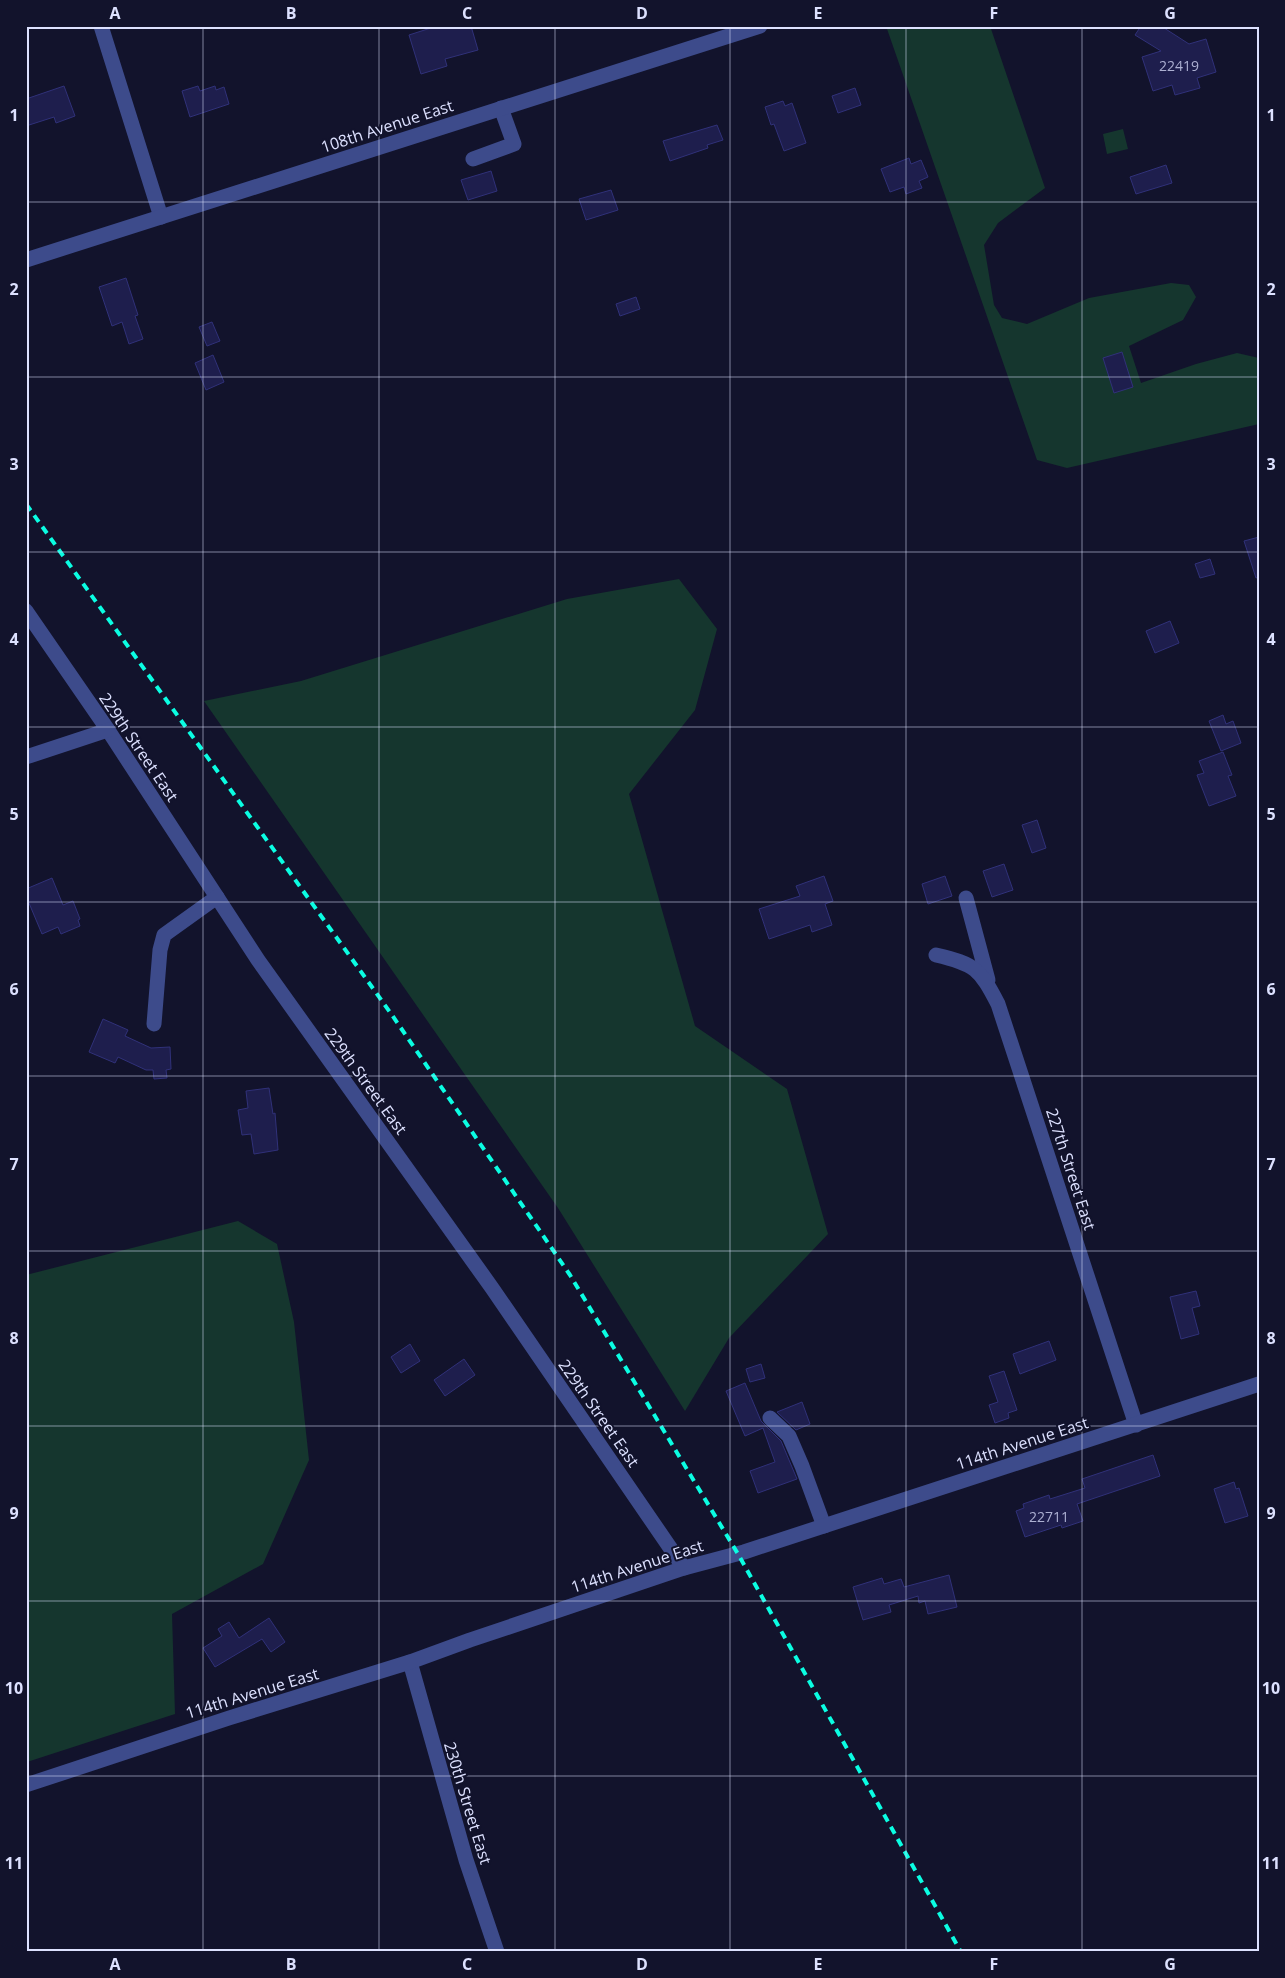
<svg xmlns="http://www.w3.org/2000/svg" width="1285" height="1978" font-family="'Open Sans',sans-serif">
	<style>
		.green { fill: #15362e }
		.building { fill: #1e1e4d; stroke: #303179 }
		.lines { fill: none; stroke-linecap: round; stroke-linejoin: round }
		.minor { stroke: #3d4b8b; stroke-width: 15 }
		.rail { stroke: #0bfde2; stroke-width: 4; stroke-dasharray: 8 6; stroke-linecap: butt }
		.grid { fill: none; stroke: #dde1ff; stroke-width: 1; stroke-opacity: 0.55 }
		.labels { text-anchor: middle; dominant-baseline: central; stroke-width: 4; stroke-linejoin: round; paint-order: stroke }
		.number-label { font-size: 14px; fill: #adb0d2 }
		.street-label { font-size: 16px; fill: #dde1ff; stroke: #12132c }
		.neatline { fill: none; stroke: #dde1ff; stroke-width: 2 }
		.grid-label { font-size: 16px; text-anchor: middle; font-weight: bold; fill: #dde1ff }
	</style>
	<rect width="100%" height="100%" fill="#12132c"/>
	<!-- green -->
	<g class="green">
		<path d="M886,26h104l55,162 -47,35 -14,22 10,60 8,13 25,6 62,-26 82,-15 18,2 7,12 -13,23 -54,26 12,37 55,-19 41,-11 22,5v66l-192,44 -30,-8z"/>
		<path d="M1123,129l5,20 -21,5 -4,-20z"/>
		<path d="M679,579l38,50 -22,81 -66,84 66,232 92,63 41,145 -99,104 -44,73 -127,-203 -354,-507 97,-20 266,-82z"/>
		<path d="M238,1221l39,23 17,78 15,138 -46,104 -91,50 3,100 -148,48 -1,-487z"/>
	</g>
	<!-- building -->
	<g class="building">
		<path d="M437,26h34l7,24 -33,9 2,7 -26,8 -12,-39z"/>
		<path d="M1141,26h20l28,18 17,-5 10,33 -19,6 3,10 -25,7 -3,-10 -19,6 -11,-34 19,-6 -26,-16z"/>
		<path d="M64,86l11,30 -19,7 -2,-6 -28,9v-27z"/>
		<path d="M198,86l2,5 15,-5 1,4 8,-3 5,17 -39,13 -8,-26z"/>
		<path d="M855,88l6,17 -23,8 -6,-17z"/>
		<path d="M783,101l2,5 7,-3 14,40 -22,8 -10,-27 -3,1 -6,-18z"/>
		<path d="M717,125l6,15 -16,5 1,3 -38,13 -7,-20z"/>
		<path d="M909,158l2,6 10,-4 7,17 -9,4 3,7 -16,6 -2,-7 -14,5 -9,-23z"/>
		<path d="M1166,165l6,18 -36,11 -6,-17z"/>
		<path d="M491,171l6,20 -29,9 -7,-20z"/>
		<path d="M611,190l7,20 -32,10 -7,-21z"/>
		<path d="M126,278l12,37 -3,1 8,23 -14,5 -7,-22 -10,4 -13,-39z"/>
		<path d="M636,297l4,12 -20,7 -4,-12z"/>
		<path d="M212,322l8,19 -13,5 -8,-19z"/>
		<path d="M1122,352l11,35 -19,6 -11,-35z"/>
		<path d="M213,355l11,27 -18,8 -11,-27z"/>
		<path d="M1259,537v40l-3,1 -12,-37z"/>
		<path d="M1210,559l5,15 -15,4 -5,-14z"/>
		<path d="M1170,621l9,22 -24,10 -9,-22z"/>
		<path d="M1223,715l3,9 7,-3 8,22 -20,8 -12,-30z"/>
		<path d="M1223,752l9,23 -4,1 8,20 -27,10 -12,-31 7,-2 -5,-12z"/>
		<path d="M1037,820l9,28 -14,5 -10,-28z"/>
		<path d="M1004,864l9,26 -21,7 -9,-26z"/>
		<path d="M824,876l9,25 -8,3 7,21 -20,7 -2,-7 -41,14 -10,-30 41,-13 -4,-10z"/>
		<path d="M945,876l7,20 -24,8 -6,-20z"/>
		<path d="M52,878l11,27 10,-4 7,18 -2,1 2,6 -19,8 -3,-7 -16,7 -16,-38v-7z"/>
		<path d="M103,1019l25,11 -3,6 26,12 19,-1 1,22 -5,1 1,8 -13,1 -1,-9h-7l-28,-13 -3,6 -26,-11z"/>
		<path d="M269,1088l4,26 2,-1 3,37 -24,4 -3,-20 -9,1 -4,-25 10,-2 -2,-17z"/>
		<path d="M1196,1291l4,15 -8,2 7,26 -18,5 -11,-42z"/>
		<path d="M1049,1341l7,19 -36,14 -7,-20z"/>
		<path d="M410,1344l10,17 -19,12 -10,-16z"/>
		<path d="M464,1359l11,16 -30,21 -11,-16z"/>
		<path d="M761,1364l4,14 -15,4 -4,-13z"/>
		<path d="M1004,1371l13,39 -9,3 1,5 -14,5 -6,-18 9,-3 -9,-26z"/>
		<path d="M745,1383l16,38 20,20 16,38 -39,14 -8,-22 25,-9 -12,-34 -18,8 -19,-45z"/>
		<path d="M802,1402l8,22 -14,6 -19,-18z"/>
		<path d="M1153,1455l7,21 -83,28 6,17 -21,7 -1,-3 -36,12 -9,-26 8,-3 -1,-4 26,-9 1,4 35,-11 -3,-9z"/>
		<path d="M1234,1482l2,7 3,-1 9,28 -23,7 -11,-34z"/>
		<path d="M949,1575l8,32 -29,7 -3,-13 -6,2 -1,-7 -29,9 2,7 -28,8 -10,-33 29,-9 2,6 17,-5 3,8z"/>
		<path d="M269,1618l16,24 -14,10 -9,-13 -47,28 -12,-19 19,-12 -4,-7 11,-7 10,16z"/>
	</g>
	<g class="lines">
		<!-- minor -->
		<g class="minor">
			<path d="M101,26l60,191"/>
			<path d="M473,159l41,-15 -13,-36"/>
			<path d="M26,260l734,-234"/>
			<path d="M26,611l82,119 150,230 234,328 192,280"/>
			<path d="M26,757l82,-27"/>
			<path d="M966,898l22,82"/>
			<path d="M936,955c39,9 44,14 62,49l138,421"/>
			<path d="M154,1024l6,-74 4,-15 53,-38"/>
			<path d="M770,1418l19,18 13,30 22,60"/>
			<path d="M410,1662l56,198 31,92"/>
			<path d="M26,1785l203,-67 181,-56 60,-22 214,-72 60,-16 515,-168"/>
		</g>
		<!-- rail -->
		<path class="rail" d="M26,504l366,511 178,260 168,279 223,398"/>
	</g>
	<!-- grid -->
	<path class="grid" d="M203,26v1926M379,26v1926M555,26v1926M730,26v1926M906,26v1926M1082,26v1926M26,202h1233M26,377h1233M26,552h1233M26,727h1233M26,902h1233M26,1076h1233M26,1251h1233M26,1426h1233M26,1601h1233M26,1776h1233"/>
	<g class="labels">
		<!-- number labels -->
		<g class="number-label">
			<text x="1179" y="65">22419</text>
			<text x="1049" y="1516">22711</text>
		</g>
		<!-- street labels -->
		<g class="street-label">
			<text transform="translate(387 126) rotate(-18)">108th Avenue East</text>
			<text transform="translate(139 747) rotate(56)">229th Street East</text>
			<text transform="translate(366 1081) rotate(54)">229th Street East</text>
			<text transform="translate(1071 1169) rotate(72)">227th Street East</text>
			<text transform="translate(599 1413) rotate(55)">229th Street East</text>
			<text transform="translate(1022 1443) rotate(-18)">114th Avenue East</text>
			<text transform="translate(637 1566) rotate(-18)">114th Avenue East</text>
			<text transform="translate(252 1693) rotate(-17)">114th Avenue East</text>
			<text transform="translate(468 1803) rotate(73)">230th Street East</text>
		</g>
	</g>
	<!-- border -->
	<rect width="1285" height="1978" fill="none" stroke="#12132c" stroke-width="55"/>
	<rect x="28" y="28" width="1230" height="1922" class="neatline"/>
	<g class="grid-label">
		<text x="115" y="19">A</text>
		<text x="291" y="19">B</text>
		<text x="467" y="19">C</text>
		<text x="642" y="19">D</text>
		<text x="818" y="19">E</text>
		<text x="994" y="19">F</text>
		<text x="1170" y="19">G</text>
		<text x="14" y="121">1</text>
		<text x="1271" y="121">1</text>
		<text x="14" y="295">2</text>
		<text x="1271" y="295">2</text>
		<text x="14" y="470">3</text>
		<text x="1271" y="470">3</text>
		<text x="14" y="645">4</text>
		<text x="1271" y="645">4</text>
		<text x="14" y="820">5</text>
		<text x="1271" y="820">5</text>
		<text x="14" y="995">6</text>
		<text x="1271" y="995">6</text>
		<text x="14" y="1170">7</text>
		<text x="1271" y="1170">7</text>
		<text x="14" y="1344">8</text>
		<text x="1271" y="1344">8</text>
		<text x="14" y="1519">9</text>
		<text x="1271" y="1519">9</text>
		<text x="14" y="1694">10</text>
		<text x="1271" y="1694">10</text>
		<text x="14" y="1869">11</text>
		<text x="1271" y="1869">11</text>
		<text x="115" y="1970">A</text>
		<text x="291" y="1970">B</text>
		<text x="467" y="1970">C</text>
		<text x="642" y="1970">D</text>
		<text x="818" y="1970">E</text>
		<text x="994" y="1970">F</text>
		<text x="1170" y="1970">G</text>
	</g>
</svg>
